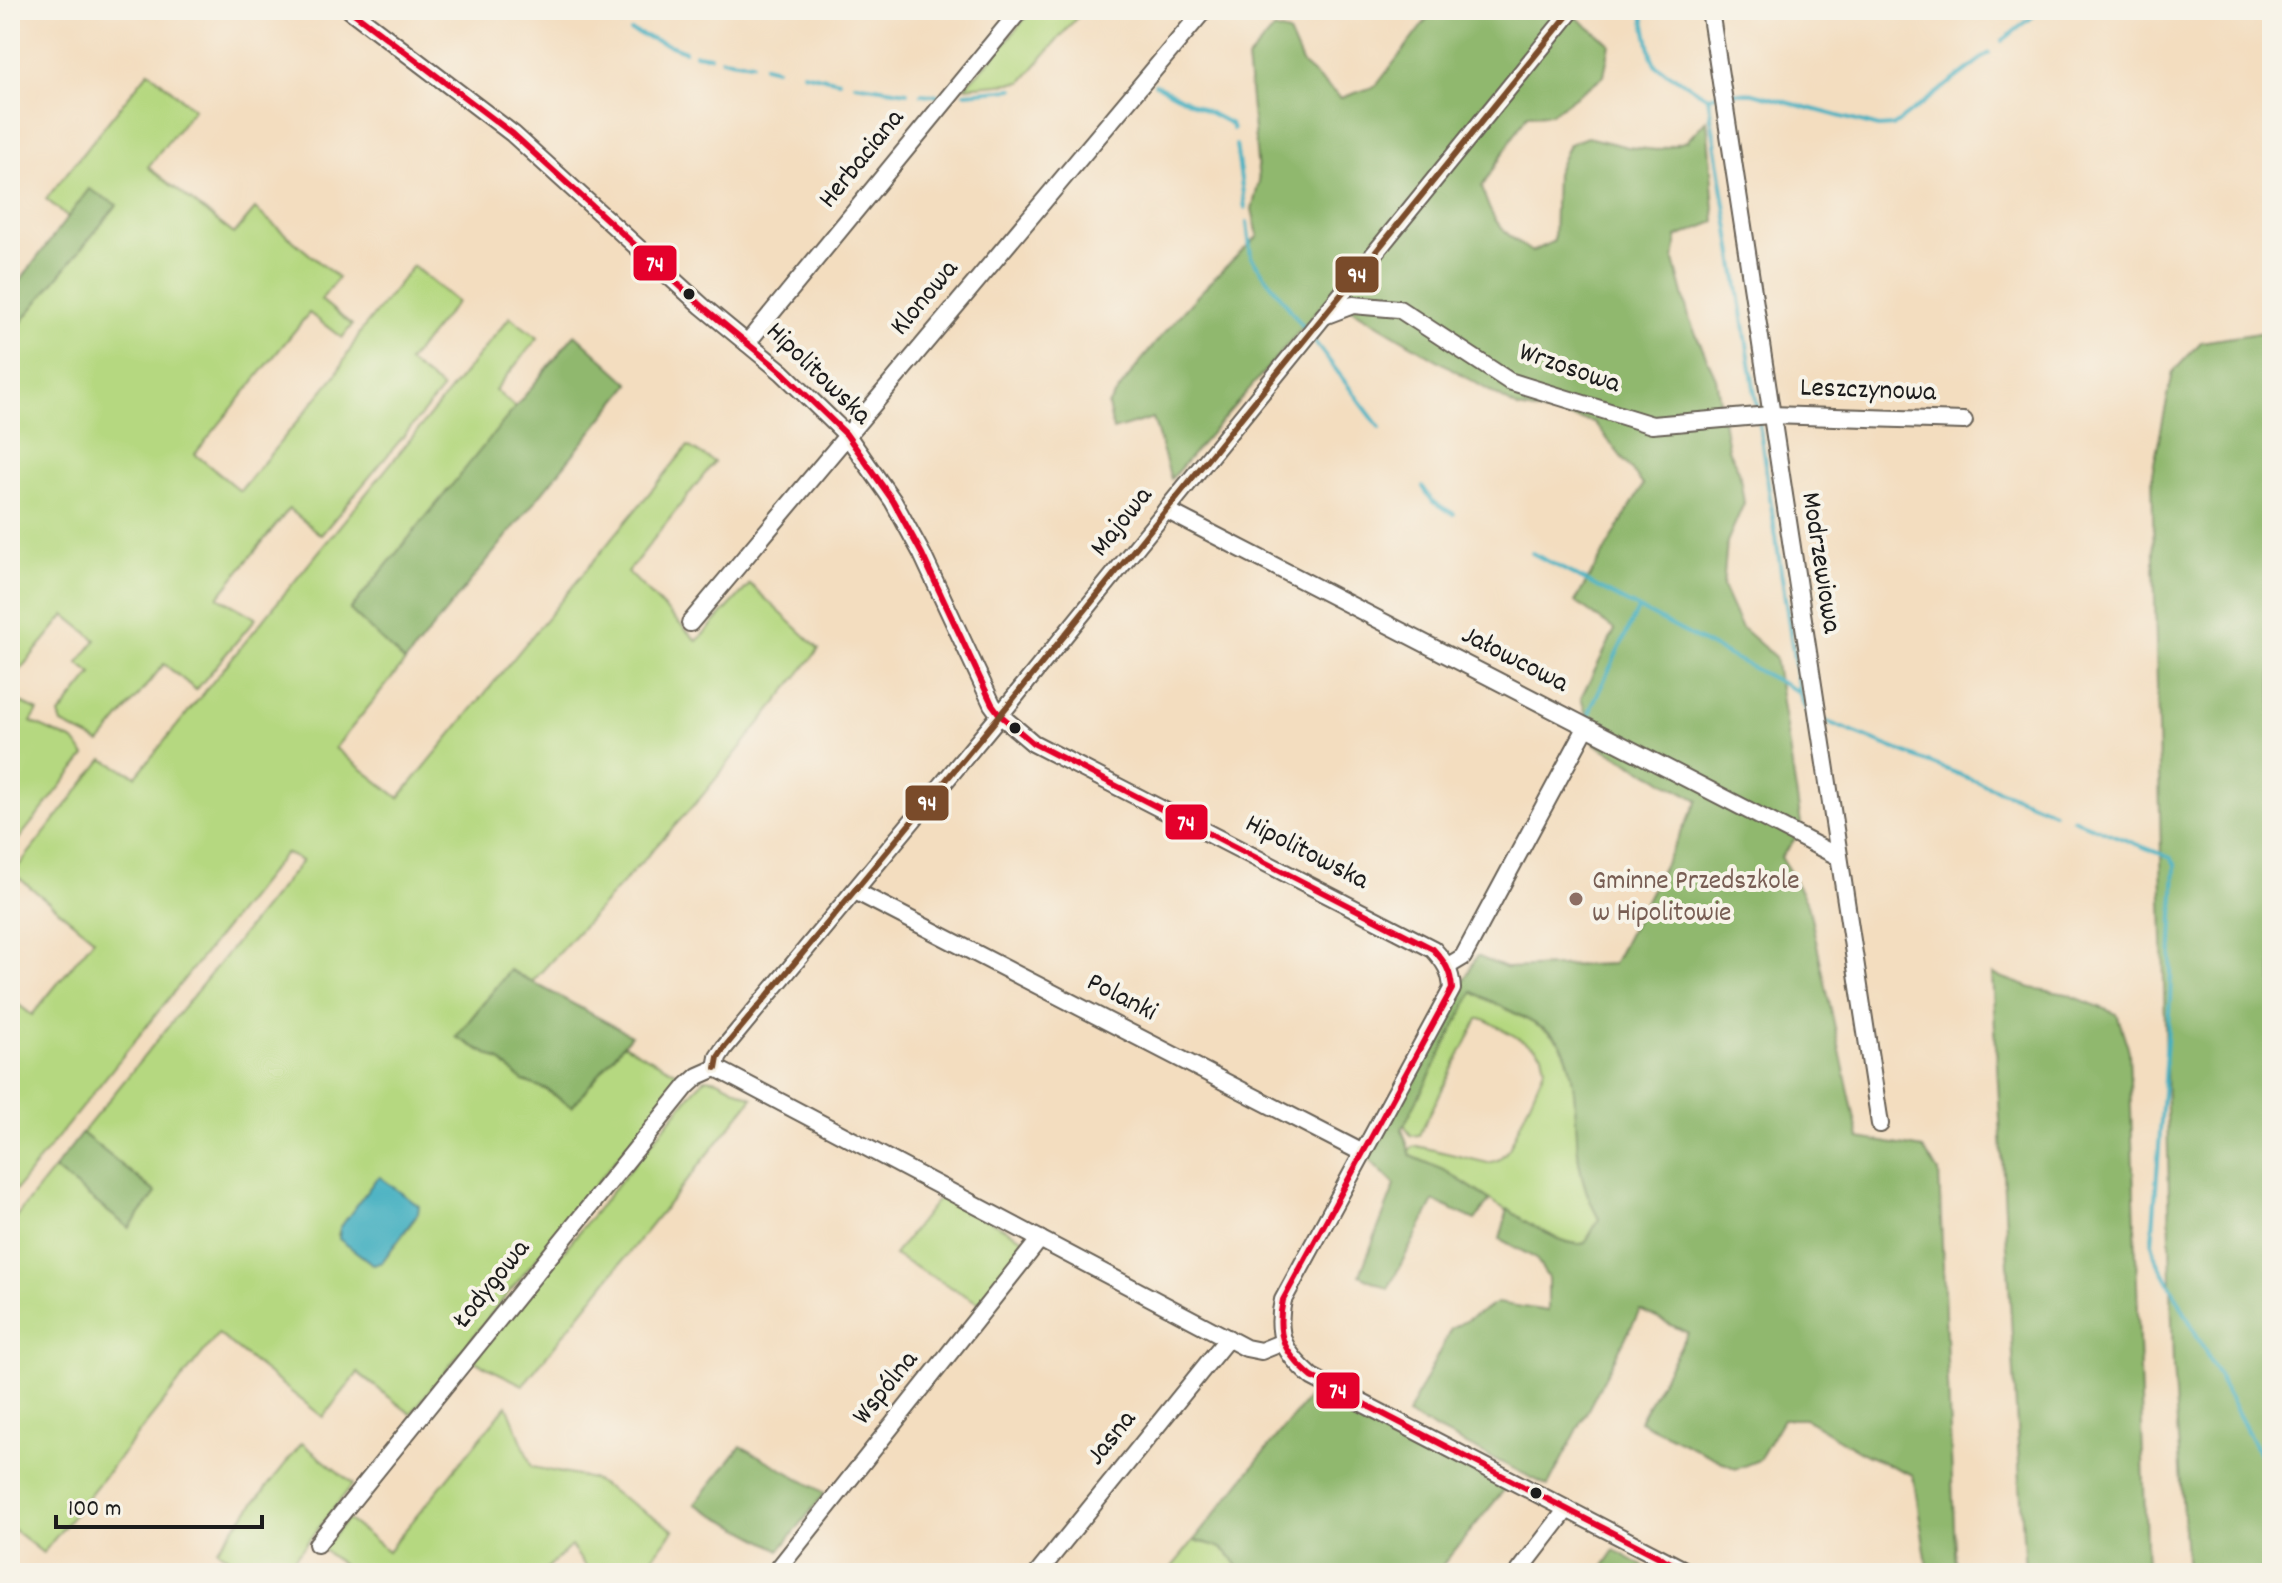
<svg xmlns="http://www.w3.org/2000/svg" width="2282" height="1583" font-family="Dekko,sans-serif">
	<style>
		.green { fill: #b5d880; stroke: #687a4e; stroke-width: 2; fill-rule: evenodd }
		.forest { fill: #90b86e; stroke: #566a45; stroke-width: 2 }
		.water { fill: #44b0c1; stroke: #30666e; stroke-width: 2 }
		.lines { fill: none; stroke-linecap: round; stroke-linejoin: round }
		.stream { stroke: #44b0c1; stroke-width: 4 }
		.minor-casing { stroke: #676055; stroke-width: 20 }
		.minor { stroke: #fff; stroke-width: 16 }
		.bus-1-casing { stroke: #f7f3e8; stroke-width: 12 }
		.bus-2-casing { stroke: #f7f3e8; stroke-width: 12 }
		.bus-1 { stroke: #e4002b; stroke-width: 6 }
		.bus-2 { stroke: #7a4b2a; stroke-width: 6 }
		.bus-dot { fill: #1c1c1c; stroke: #f7f3e8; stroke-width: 3 }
		.education-dot { fill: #8d6e63; stroke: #f7f3e8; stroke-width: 3 }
		.labels { text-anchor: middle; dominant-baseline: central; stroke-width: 8; stroke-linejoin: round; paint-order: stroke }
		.street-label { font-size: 28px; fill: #1c1c1c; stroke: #f7f3e8 }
		.education-label { font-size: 28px; fill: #785e54; stroke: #f7f3e8; text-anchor: start }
		.line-badge { stroke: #f7f3e8; stroke-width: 3 }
		.badge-label { font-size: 22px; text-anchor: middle; font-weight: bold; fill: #fff }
	</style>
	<rect width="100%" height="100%" fill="#f7f3e8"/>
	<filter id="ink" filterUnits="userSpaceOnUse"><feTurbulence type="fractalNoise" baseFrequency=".0125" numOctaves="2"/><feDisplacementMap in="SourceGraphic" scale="16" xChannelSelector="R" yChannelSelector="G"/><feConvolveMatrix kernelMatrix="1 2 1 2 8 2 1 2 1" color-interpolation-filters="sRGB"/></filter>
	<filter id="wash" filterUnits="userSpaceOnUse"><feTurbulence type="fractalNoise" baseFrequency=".006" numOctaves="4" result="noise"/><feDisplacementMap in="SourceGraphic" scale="32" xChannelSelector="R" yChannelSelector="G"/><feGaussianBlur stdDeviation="1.8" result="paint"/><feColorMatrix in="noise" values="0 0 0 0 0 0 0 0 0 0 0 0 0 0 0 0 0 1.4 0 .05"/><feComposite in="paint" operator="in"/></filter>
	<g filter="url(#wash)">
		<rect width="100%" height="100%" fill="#f3ddbf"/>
		<!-- green -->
		<g class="green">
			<path d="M1032,10h51l-61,72 -58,5 30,-31z"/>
			<path d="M149,71l45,38 -46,58 86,67 21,-25 83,69 -17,22 31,25 -10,13 -33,-25 -114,141 45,37 95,-115 26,-45 52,-65 44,36 -49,60 35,27 -122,146 -32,-26 -71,88 38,21 -60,72 -32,-26 -64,79 -38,-19 -3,-9 33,-41 -14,-11 18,-23 -31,-25 -55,67v-346l106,-131 -27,-16 -21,28 -22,-18z"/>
			<path d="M510,317l28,21 -43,52 21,18 -166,202 55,52 -70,86 64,50 289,-352 26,16 -86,110 69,69 53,-57 69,65 -117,147 -170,186 -22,-12 -54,67 43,23 73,47 51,-63 60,32 -272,338 -53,-41 -35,44 -105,-83 -175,219 -33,-26v-303l44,-55 75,59 27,-35 -74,-60 220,-272 -17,-8 -275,344v-199l22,17 62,-76 -81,-66 90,-114 33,17zM376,1179l42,27 -2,11 -34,45 -44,-27 2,-7z"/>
			<path d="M10,697l28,14 -7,11 43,19 11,15 -75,94z"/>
			<path d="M1472,992c23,12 62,29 81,44 27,21 22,93 26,125 3,20 10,40 20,58l-14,25c-26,7 -111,-57 -139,-72 -11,-6 -23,-11 -35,-16l-2,-5 3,-4 5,-1 71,17 10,-3 11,-11 36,-82 -3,-13 -6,-6 -52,-29h-6l-59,116 -8,1 -7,-12z"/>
			<path d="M706,1078l12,2 35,18 -230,287 -49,-24 221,-272z"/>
			<path d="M941,1195l87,46 -49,62 -85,-48z"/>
			<path d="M507,1405l25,62 60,12 82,51 -34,43h-50l-19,-27 -29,27h-189l-31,-24 25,-30 41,32z"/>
			<path d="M302,1443l51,41 -70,89h-35l-31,-24z"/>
			<path d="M1194,1540c27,6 34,8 48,33h-75z"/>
		</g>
		<!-- forest -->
		<g class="forest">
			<path d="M1434,10h133l43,34 -6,32 -53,38 -24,1 -45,72c9,35 21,46 50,65l22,-11 2,-68 13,-29 18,-7 41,10 29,3 30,-9 20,-22 8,103 -38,15 -3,23 16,61 26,57 12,71 11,22 5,32 -17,39 -4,45 18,40 34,30 27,173 -21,27 27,47 51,234 64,11 16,23 17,401h-35l6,-9 -14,-89 -47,-20 -61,-36h-22l-24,41 -23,9 -97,-48 49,-88 -48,-23 -92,176 -141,-71 44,-86 46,-26 51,8v-33l-13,-20 -35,-19 8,-30c15,12 60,40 77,34l14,-24c-10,-18 -17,-38 -20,-58 -5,-32 1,-103 -25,-125 -18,-15 -59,-32 -81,-44l-71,137 9,27 33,14 46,30 -15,20 -41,-19 -46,88 -28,-14 35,-90 -27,-27 109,-202 28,12 108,-4 85,-164 -103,-56 -14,-46 34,-68 -40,-28 68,-117 -49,-63 -76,-14 -188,-112 -159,183 -18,-61 -40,12 -5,-25c44,-62 94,-118 150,-169l-6,-27 7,-27 -12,-123 27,-30 15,4 14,32 38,33 35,-12z"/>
			<path d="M89,189l28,16 -107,131v-42z"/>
			<path d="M2272,331v1242h-85l-14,-207 -21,-893 21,-101 28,-30z"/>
			<path d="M575,334l55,50 -225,278 -55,-52z"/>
			<path d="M510,970l121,65 -59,72 -26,-18 -23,-8 -24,-21 -43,-23z"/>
			<path d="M1992,974l39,14 36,6 50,20 12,37 18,522h-122z"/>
			<path d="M82,1133l74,60 -27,35 -75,-59z"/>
			<path d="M1315,1389l190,100 -69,84h-194c-14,-25 -21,-27 -48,-33z"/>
			<path d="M741,1446l84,47 -45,57 -85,-46z"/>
			<path d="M1615,1550l40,23h-56z"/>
		</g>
		<!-- water -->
		<path class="water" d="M380,1177l39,29 -1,7 -36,49 -8,3 -35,-26 1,-11 36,-49z"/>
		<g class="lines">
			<!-- stream -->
			<g class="stream">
				<path d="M1642,10l9,45 5,11 52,31 8,-2"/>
				<path d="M614,19l8,5"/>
				<path d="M631,31l54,20"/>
				<path d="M2002,41l39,-31"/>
				<path d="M695,54l15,2"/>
				<path d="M722,59l30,4"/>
				<path d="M764,66l12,3"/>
				<path d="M803,73l36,8"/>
				<path d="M855,84l52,8"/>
				<path d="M1155,84l76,40 2,5"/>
				<path d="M965,93l48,-4"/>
				<path d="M1730,93h23l126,34 14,-1 96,-73"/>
				<path d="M921,94l21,2"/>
				<path d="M1708,97l49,310"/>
				<path d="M1236,145l9,63"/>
				<path d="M1247,222l4,35 53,71"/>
				<path d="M1314,341l66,87"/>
				<path d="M1759,424l40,268 7,18 5,6"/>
				<path d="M1423,487l10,15 21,12"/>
				<path d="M1532,553l267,139"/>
				<path d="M1588,721l3,-13 47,-99"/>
				<path d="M1825,721l229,91"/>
				<path d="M2073,819l98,39 4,6 -5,134 -18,244 3,14 117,222"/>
			</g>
		</g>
	</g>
	<g filter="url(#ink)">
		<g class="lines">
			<defs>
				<g id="minor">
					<path d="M350,10l163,124 189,172 80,66 64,62 47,67 29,53 70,150 8,11 33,28 400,206c12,13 18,22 19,40l-169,311c-8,36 2,54 29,77l378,196"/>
					<path d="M1710,10l170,1114"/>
					<path d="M1324,316l29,-11 46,4 110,72 143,44 118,-10 194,6"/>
					<path d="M747,343l273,-333"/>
					<path d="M1166,510l673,347"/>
					<path d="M690,623l514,-613"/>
					<path d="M855,891l508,262"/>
					<path d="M1448,966l15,-9 123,-229"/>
					<path d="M716,1068l2,-11 6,-9 276,-333 572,-705"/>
					<path d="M716,1068l530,280 15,3 22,-9"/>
					<path d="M317,1544l370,-458 11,-10 18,-8"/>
					<path d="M775,1573l265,-334"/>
					<path d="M1038,1573l190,-235"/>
					<path d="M1518,1573l49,-64"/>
				</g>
			</defs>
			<!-- minor casing -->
			<use href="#minor" class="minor-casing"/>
			<!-- minor -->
			<use href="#minor" class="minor"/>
			<defs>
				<path id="bus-1" d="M350,10l163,124 189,172 80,66 64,62 47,67 29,53 70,150 8,11 33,28 400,206c12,13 18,22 19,40l-169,311c-8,36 2,54 29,77l378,196"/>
				<path id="bus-2" d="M716,1068l2,-11 6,-9 276,-333 572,-705"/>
			</defs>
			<!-- bus-1 casing -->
			<use href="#bus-1" class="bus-1-casing"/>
			<!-- bus-2 casing -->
			<use href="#bus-2" class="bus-2-casing"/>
			<!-- bus-1 -->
			<use href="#bus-1" class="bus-1"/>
			<!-- bus-2 -->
			<use href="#bus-2" class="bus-2"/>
		</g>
	</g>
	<!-- markers -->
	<g class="bus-dot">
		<circle cx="689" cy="294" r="7"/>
		<circle cx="1015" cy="728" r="7"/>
		<circle cx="1536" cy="1493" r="7"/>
	</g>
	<circle class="education-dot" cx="1576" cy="899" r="8"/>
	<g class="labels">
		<!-- street labels -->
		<g class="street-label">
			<text transform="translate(863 160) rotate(-51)">Herbaciana</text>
			<text transform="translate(926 299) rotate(-50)">Klonowa</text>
			<text transform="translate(1569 370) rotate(19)">Wrzosowa</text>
			<text transform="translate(817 375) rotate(44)">Hipolitowska</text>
			<text transform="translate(1868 392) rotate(2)">Leszczynowa</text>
			<text transform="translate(1123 523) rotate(-51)">Majowa</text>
			<text transform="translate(1819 563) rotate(81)">Modrzewiowa</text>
			<text transform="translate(1514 661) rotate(27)">Jałowcowa</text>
			<text transform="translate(1306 854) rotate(27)">Hipolitowska</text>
			<text transform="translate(1121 999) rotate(27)">Polanki</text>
			<text transform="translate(493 1285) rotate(-51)">Łodygowa</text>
			<text transform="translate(887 1389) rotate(-51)">Wspólna</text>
			<text transform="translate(1113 1439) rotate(-51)">Jasna</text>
		</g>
		<!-- education labels -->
		<g class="education-label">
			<text x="1592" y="883">Gminne Przedszkole<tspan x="1592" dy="32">w Hipolitowie</tspan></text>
		</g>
	</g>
	<g class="line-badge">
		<rect x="632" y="244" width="46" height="38" rx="8" fill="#e4002b"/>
		<rect x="1334" y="255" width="46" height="39" rx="8" fill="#7a4b2a"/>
		<rect x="904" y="784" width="46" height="38" rx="8" fill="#7a4b2a"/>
		<rect x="1164" y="803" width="45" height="38" rx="8" fill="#e4002b"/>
		<rect x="1315" y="1371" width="46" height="39" rx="8" fill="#e4002b"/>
	</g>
	<g class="badge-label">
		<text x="655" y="271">74</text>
		<text x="1357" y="282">94</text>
		<text x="927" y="810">94</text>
		<text x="1186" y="830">74</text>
		<text x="1338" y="1398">74</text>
	</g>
	<!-- margin -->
	<rect width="2282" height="1583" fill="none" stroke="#f7f3e8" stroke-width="40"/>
	<!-- scale -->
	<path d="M56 1515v12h206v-12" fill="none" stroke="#1c1c1c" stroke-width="4"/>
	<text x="68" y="1515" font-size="24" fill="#1c1c1c" stroke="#f7f3e8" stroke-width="6" paint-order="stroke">100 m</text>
</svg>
